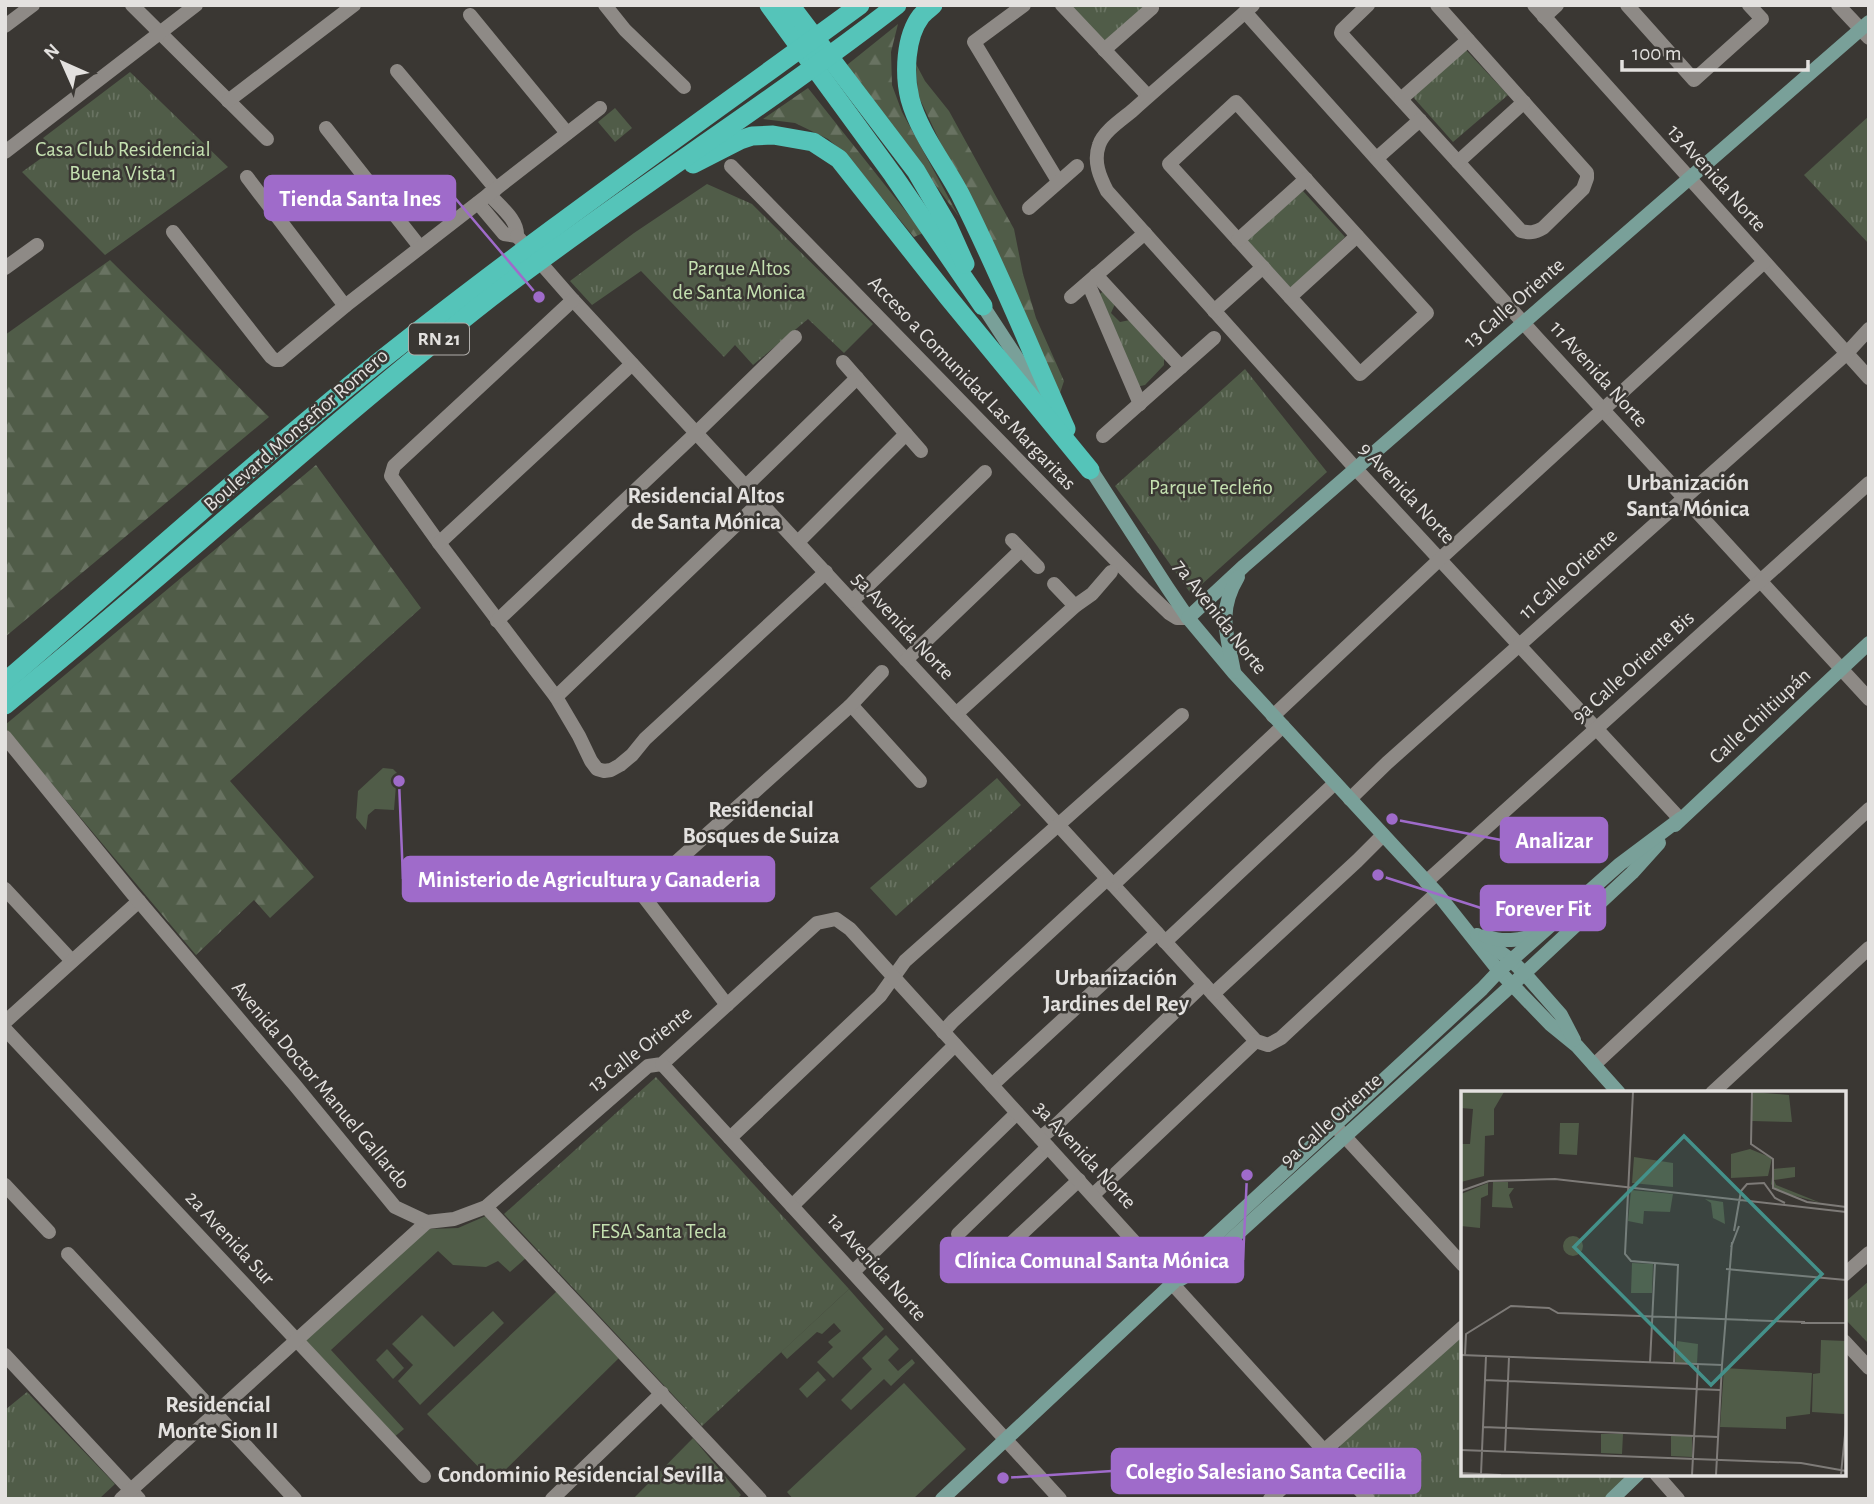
<svg xmlns="http://www.w3.org/2000/svg" width="1874" height="1504" font-family="'Alegreya Sans',sans-serif">
	<style>
		.green { fill: #505c48 }
		.forest { fill: url(#forest-firs) }
		.park { fill: url(#park-tufts) }
		.lines { fill: none; stroke-linecap: round; stroke-linejoin: round }
		.minor { stroke: #8e8a86; stroke-width: 14 }
		.tertiary { stroke: #8e8a86; stroke-width: 14 }
		.secondary { stroke: #79a099; stroke-width: 14 }
		.trunk { stroke: #55c4b9; stroke-width: 19 }
		.labels { text-anchor: middle; dominant-baseline: central; stroke-width: 5; stroke-linejoin: round; paint-order: stroke }
		.shield { fill: #3a3733; stroke: #b0aeab; stroke-width: 2 }
		.shield-label { font-size: 19px; font-weight: bold; fill: #e3e1df }
		.park-label { font-size: 21px; fill: #c5e1b1; stroke: #3a3733 }
		.street-label { font-size: 21px; fill: #e3e1df; stroke: #3a3733 }
		.neighbourhood-label { font-size: 23px; font-weight: bold; fill: #e3e1df; stroke: #3a3733 }
		.inset-road { fill: none; stroke: #7e7b78; stroke-width: 2 }
		.view { fill: #44918a; fill-opacity: 0.15; stroke: #44918a; stroke-width: 3.5 }
		.inset-edge { fill: none; stroke: #e3e1df; stroke-width: 3.5 }
		.leader { fill: none; stroke: #9f6bca; stroke-width: 2.5 }
		.callout-dot { fill: #9f6bca; stroke: #3a3733; stroke-width: 2.5 }
		.callout { fill: #9f6bca; stroke: #9f6bca; stroke-width: 2.5 }
		.callout-label { font-size: 23px; text-anchor: middle; font-weight: bold; fill: #fff }
	</style>
	<defs>
		<pattern id="forest-firs" width="22" height="20" patternUnits="userSpaceOnUse" patternTransform="scale(1.75)"><rect width="22" height="20" fill="#505c48"/><path d="M5 1l3.5 6h-7zM16 11l3.5 6h-7z" fill="#697362"/></pattern>
		<pattern id="park-tufts" width="24" height="20" patternUnits="userSpaceOnUse" patternTransform="scale(1.75)"><rect width="24" height="20" fill="#505c48"/><path d="M3 7l-1-3M5 7V3M7 7l1-3M15 17l-1-3M17 17v-4M19 17l1-3" fill="none" stroke="#697362"/></pattern>
	</defs>
	<rect width="100%" height="100%" fill="#3a3733"/>
	<!-- green -->
	<g class="green">
		<path d="M383,768l10,1 4,4 -3,37 -19,-1 -7,6 -2,15 -10,-12 2,-27z"/>
		<path d="M488,1215l38,43 -16,14 -12,-11 -12,6 -33,-2 -15,-14 -107,99 73,79 -11,9 -90,-98 125,-111 30,-1z"/>
		<path d="M849,1289l35,40 -51,49 -16,-16 16,-15 -5,-5 13,-11 -7,-8 -12,11 -5,-2 -30,27 -6,-7z"/>
		<path d="M557,1291l63,66 -127,125 -66,-68z"/>
		<path d="M493,1311l11,12 -84,82 -22,-24 15,-16 -21,-21 30,-29 32,32z"/>
		<path d="M886,1335l13,14 -11,11 10,11 14,-12 3,4 -24,23 -7,-7 -33,31 -10,-10 31,-31 -10,-11z"/>
		<path d="M387,1349l17,19 -11,11 -17,-19z"/>
		<path d="M818,1371l8,9 -19,18 -8,-9z"/>
		<path d="M904,1383l62,66 -53,50h-120l-6,-7z"/>
		<path d="M693,1438l48,57 -4,4h-104z"/>
	</g>
	<!-- forest -->
	<g class="forest">
		<path d="M898,24l-7,28 1,33 10,27 57,105 -112,-152z"/>
		<path d="M916,64l9,17 24,30 65,118 9,45 13,44 28,63 -5,15 -141,-301z"/>
		<path d="M808,88l115,145 -9,4 -68,-83 -18,-15 -33,-16 -32,-4z"/>
		<path d="M110,260l159,157 -264,220v-302z"/>
		<path d="M316,465l105,143 -191,173 84,96 -44,41 -16,-18 -58,55 -191,-227v-3z"/>
	</g>
	<!-- park -->
	<g class="park">
		<path d="M1068,5h74l1,2 -39,37z"/>
		<path d="M1466,50l42,45 -55,47 -40,-45z"/>
		<path d="M130,72l98,95 -123,88 -83,-83 32,-23 -11,-11z"/>
		<path d="M615,108l17,20 -17,14 -17,-20z"/>
		<path d="M1869,116v128l-65,-69z"/>
		<path d="M707,184l45,20 121,120 -29,29 -36,-34 -55,46 -18,-20 -11,12 -83,-86 -49,34 -22,-24 64,-48z"/>
		<path d="M1303,191l42,46 -54,51 -45,-47z"/>
		<path d="M1104,291l11,13 -4,9 9,9 10,-2 34,37v8l-19,20 -9,2 -38,-92z"/>
		<path d="M1245,369l82,103 -136,122 -76,-108z"/>
		<path d="M997,778l24,27 -125,111 -26,-28z"/>
		<path d="M656,1077l193,212 -147,137 -198,-212z"/>
		<path d="M1869,1281v63l-25,-26v-15z"/>
		<path d="M1463,1331v143h169l-26,25h-230l-33,-37 -4,-19z"/>
		<path d="M27,1392l88,92 -16,15h-94v-89z"/>
	</g>
	<g class="lines">
		<!-- minor -->
		<g class="minor">
			<path d="M132,5l135,134"/>
			<path d="M605,5l20,25 59,57"/>
			<path d="M1024,5l-50,37 84,139"/>
			<path d="M1062,5l86,91"/>
			<path d="M1253,5c-40,36 -81,70 -121,106 -11,9 -29,21 -33,34 -6,17 1,32 8,46l249,278 324,350"/>
			<path d="M1368,5l-26,25 -1,3 2,3 178,195c9,2 13,2 22,-3l40,-39 4,-11v-5l-150,-168"/>
			<path d="M1534,5l335,373"/>
			<path d="M1627,5l67,75 68,-61 -13,-14"/>
			<path d="M1838,5l31,33"/>
			<path d="M1245,12l292,326 332,361"/>
			<path d="M470,15l97,118"/>
			<path d="M1544,17l13,-12"/>
			<path d="M5,26l28,-21"/>
			<path d="M1104,50l48,-42 -2,-3"/>
			<path d="M397,71l99,118"/>
			<path d="M1401,99l67,-59"/>
			<path d="M228,101l126,-96"/>
			<path d="M1236,102l191,211 -67,61 -191,-210z"/>
			<path d="M326,128l94,119"/>
			<path d="M5,152l191,-147"/>
			<path d="M1377,158l43,-38"/>
			<path d="M1458,162l66,-60"/>
			<path d="M731,166l412,422 26,25 8,5h11"/>
			<path d="M247,177l98,129"/>
			<path d="M489,194c10,12 29,25 28,42"/>
			<path d="M478,203l26,31 13,2"/>
			<path d="M1029,208l48,-42"/>
			<path d="M173,232l98,125 4,3h5l65,-54 255,-198"/>
			<path d="M517,236l56,64 424,458 259,283 12,4 13,-7 156,-145"/>
			<path d="M1238,240l68,-61"/>
			<path d="M5,268l32,-23"/>
			<path d="M1096,275l85,92"/>
			<path d="M1088,283l52,121"/>
			<path d="M1071,297l74,-64"/>
			<path d="M1290,297l67,-61"/>
			<path d="M573,300l-179,166 -3,10 48,67 117,154 23,39 12,25 6,8 7,2 7,-1 9,-5 12,-10 13,-16 181,-167"/>
			<path d="M1214,311l49,-44"/>
			<path d="M843,362l78,89"/>
			<path d="M1103,436l111,-98"/>
			<path d="M746,486l111,-108"/>
			<path d="M1012,540l26,27"/>
			<path d="M798,542l108,-108"/>
			<path d="M439,543l193,-179"/>
			<path d="M1054,584l21,22"/>
			<path d="M852,601l133,-129"/>
			<path d="M497,621l199,-188 99,-96"/>
			<path d="M906,660l115,-110"/>
			<path d="M556,697l204,-195"/>
			<path d="M850,706l3,1 67,74"/>
			<path d="M956,714l119,-108 17,-12 19,-22"/>
			<path d="M1273,716l167,-157 324,-297"/>
			<path d="M1350,799l37,-36 459,-409 23,-25"/>
			<path d="M1426,882l443,-399"/>
			<path d="M1113,885l170,-159"/>
			<path d="M5,889l67,72"/>
			<path d="M1165,942l170,-159"/>
			<path d="M1213,994l144,-133 26,-26"/>
			<path d="M727,1005l-83,-108v-6l206,-185 32,-34"/>
			<path d="M5,1022l134,-121"/>
			<path d="M5,1029l419,447"/>
			<path d="M943,1032l10,-11 154,-142"/>
			<path d="M1594,1065l275,-256"/>
			<path d="M992,1085l165,-152"/>
			<path d="M1712,1093l157,-145"/>
			<path d="M1337,1128l126,137"/>
			<path d="M730,1138l150,-142 25,-35 277,-246"/>
			<path d="M1040,1138l15,-12 149,-142"/>
			<path d="M5,1185l44,47"/>
			<path d="M1093,1195l163,-154"/>
			<path d="M792,1206l163,-161"/>
			<path d="M486,1207l274,292"/>
			<path d="M958,1234l90,-87"/>
			<path d="M1004,1250l75,-70"/>
			<path d="M68,1254l227,245"/>
			<path d="M853,1272l164,-159"/>
			<path d="M1844,1275l25,-22"/>
			<path d="M5,1355l134,144"/>
			<path d="M121,1499l306,-277"/>
			<path d="M552,1499l110,-106"/>
			<path d="M1270,1499l193,-172"/>
		</g>
		<!-- tertiary -->
		<g class="tertiary">
			<path d="M5,737l127,156 162,191 101,123 32,15 27,-3 32,-12 162,-141 14,-2 155,-141 19,-4 14,10 518,570"/>
			<path d="M662,1064l398,435"/>
			<path d="M1844,1341l25,27"/>
			<path d="M1656,1474l22,25"/>
		</g>
		<!-- secondary -->
		<g class="secondary">
			<path d="M983,306l66,101"/>
			<path d="M1086,462l81,125 21,31 46,55 203,220 62,78 51,53 27,22 42,47"/>
			<path d="M1188,618l56,-52 625,-544"/>
			<path d="M1234,672c-7,-38 -17,-60 4,-95"/>
			<path d="M1675,825l194,-182"/>
			<path d="M1477,935l34,25 13,13 37,42 13,25"/>
			<path d="M1485,936c18,7 34,4 52,-1"/>
			<path d="M1181,1279l21,-13 311,-282 119,-111 27,-30"/>
			<path d="M942,1499l231,-216 20,-27 289,-267 17,-18 121,-107 60,-45"/>
			<path d="M1612,1499l26,-25"/>
		</g>
		<!-- trunk -->
		<g class="trunk">
			<path d="M769,5l124,170 90,131"/>
			<path d="M790,5l126,166 31,53 18,40"/>
			<path d="M933,5c-4,4 -9,7 -12,11 -16,21 -17,58 -11,83 9,33 34,65 50,95 39,77 71,157 106,235"/>
			<path d="M693,164l47,-24 12,-4 21,-1 40,7 26,17 109,138 142,173"/>
			<path d="M5,682c125,-108 247,-218 375,-321 156,-124 319,-238 480,-356"/>
			<path d="M5,705c165,-133 319,-277 485,-407 133,-102 275,-191 407,-293"/>
		</g>
	</g>
	<g class="labels">
		<!-- shield labels -->
		<rect class="shield" x="409" y="323.5" width="60" height="31" rx="5"/>
		<g class="shield-label">
			<text x="439" y="339">RN 21</text>
		</g>
		<!-- park labels -->
		<g class="park-label">
			<text x="123" y="149">Casa Club Residencial<tspan x="123" dy="24">Buena Vista 1</tspan></text>
			<text x="739" y="268">Parque Altos<tspan x="739" dy="24">de Santa Monica</tspan></text>
			<text x="1211" y="487">Parque Tecleño</text>
			<text x="659" y="1231">FESA Santa Tecla</text>
		</g>
		<!-- street labels -->
		<g class="street-label">
			<text transform="translate(1717 178) rotate(48)">13 Avenida Norte</text>
			<text transform="translate(1514 303) rotate(-41)">13 Calle Oriente</text>
			<text transform="translate(1599 374) rotate(48)">11 Avenida Norte</text>
			<text transform="translate(972 383) rotate(46)">Acceso a Comunidad Las Margaritas</text>
			<text transform="translate(296 430) rotate(-41)">Boulevard Monseñor Romero</text>
			<text transform="translate(1407 493) rotate(47)">9 Avenida Norte</text>
			<text transform="translate(1568 574) rotate(-42)">11 Calle Oriente</text>
			<text transform="translate(1220 617) rotate(52)">7a Avenida Norte</text>
			<text transform="translate(903 626) rotate(47)">5a Avenida Norte</text>
			<text transform="translate(1633 667) rotate(-42)">9a Calle Oriente Bis</text>
			<text transform="translate(1760 716) rotate(-43)">Calle Chiltiupán</text>
			<text transform="translate(640 1049) rotate(-38)">13 Calle Oriente</text>
			<text transform="translate(321 1085) rotate(50)">Avenida Doctor Manuel Gallardo</text>
			<text transform="translate(1331 1120) rotate(-42)">9a Calle Oriente</text>
			<text transform="translate(1085 1155) rotate(47)">3a Avenida Norte</text>
			<text transform="translate(230 1238) rotate(47)">2a Avenida Sur</text>
			<text transform="translate(877 1267) rotate(48)">1a Avenida Norte</text>
		</g>
		<!-- neighbourhood labels -->
		<g class="neighbourhood-label">
			<text x="1688" y="483">Urbanización<tspan x="1688" dy="26">Santa Mónica</tspan></text>
			<text x="706" y="496">Residencial Altos<tspan x="706" dy="26">de Santa Mónica</tspan></text>
			<text x="761" y="810">Residencial<tspan x="761" dy="26">Bosques de Suiza</tspan></text>
			<text x="1116" y="978">Urbanización<tspan x="1116" dy="26">Jardines del Rey</tspan></text>
			<text x="218" y="1405">Residencial<tspan x="218" dy="26">Monte Sion II</tspan></text>
			<text x="581" y="1475">Condominio Residencial Sevilla</text>
		</g>
	</g>
	<!-- overview -->
	<g transform="translate(1461 1091)">
		<rect width="385" height="385" fill="#3a3733"/>
		<path d="M0,1h43l-10,17v26l-9,1 -1,40 -23,6v-38h9l3,-35 -12,-1zM291,1l37,3 3,27 -40,-1zM289,58l22,9 -4,18 -37,2v-24zM173,66l39,6v24l-41,-4zM334,76v10l-21,3 2,5 45,18 -44,-12 -6,-7 2,-15zM27,92v12l-7,3 -1,30 -19,-2v-32zM170,99l42,4 -3,18 -26,-1 -1,13 -15,-3z" fill="#505c48"/>
		<path d="M360,249l25,1 -2,73 -32,-2 1,-38 7,-1z" fill="#505c48"/>
		<path d="M99,32h19l-2,32 -18,-1zM32,91h15v6h6l-5,7 4,13 -21,-1zM244,108l18,3 2,22 -12,-6 -2,-15zM102 155a10 10 0 1 1 20 0a10 10 0 1 1-20 0ZM171,172l21,1 -1,29h-21zM216,250l21,3 -1,20h-22zM263,277l88,5 -2,41 -24,3v12l-66,-2zM140,343h22l-1,20 -21,-1zM210,345h21v21l-21,-1z" fill="#505c48"/>
		<path class="inset-road" d="M172,1l-8,162 6,7 47,4 -4,98M291,1l-1,52 22,15v29l34,14 39,5M0,100l28,-10 66,-2 291,33M273,140l7,-40 6,-7 17,-1 11,15 10,5M270,156l8,-21M265,178l120,11M282,229l62,2M340,232h45M0,264l261,10 10,-123M4,264l1,-21 45,-28 38,2 9,5 190,7M189,272l5,-100M24,289l235,10M22,336l235,10M0,359l340,13 45,8M44,361l4,-95M0,382l40,2M20,383l5,-118M380,383l5,-49M231,384l6,-110M255,384l6,-110"/>
		<path class="view" d="M223,45l138,138 -111,111 -137,-138z"/>
		<rect width="385" height="385" class="inset-edge"/>
	</g>
	<!-- callouts -->
	<path class="leader" d="M539 297L455 198M1392 819L1501 840M399 781L403 879M1378 875L1481 908M1247 1175L1243 1260M1003 1478L1112 1471"/>
	<g class="callout-dot">
		<circle cx="539" cy="297" r="7"/>
		<circle cx="1392" cy="819" r="7"/>
		<circle cx="399" cy="781" r="7"/>
		<circle cx="1378" cy="875" r="7"/>
		<circle cx="1247" cy="1175" r="7"/>
		<circle cx="1003" cy="1478" r="7"/>
	</g>
	<g class="callout">
		<rect x="265" y="176" width="190" height="44" rx="7"/>
		<rect x="1501" y="818" width="106" height="44" rx="7"/>
		<rect x="403" y="857" width="371" height="44" rx="7"/>
		<rect x="1481" y="886" width="124" height="44" rx="7"/>
		<rect x="941" y="1238" width="302" height="44" rx="7"/>
		<rect x="1112" y="1449" width="308" height="44" rx="7"/>
	</g>
	<g class="callout-label">
		<text x="360" y="206">Tienda Santa Ines</text>
		<text x="1554" y="848">Analizar</text>
		<text x="589" y="887">Ministerio de Agricultura y Ganaderia</text>
		<text x="1543" y="916">Forever Fit</text>
		<text x="1092" y="1268">Clínica Comunal Santa Mónica</text>
		<text x="1266" y="1479">Colegio Salesiano Santa Cecilia</text>
	</g>
	<!-- border -->
	<rect width="1874" height="1504" fill="none" stroke="#e3e1df" stroke-width="14"/>
	<!-- north arrow -->
	<g transform="translate(63 63) rotate(315)" stroke="#3a3733" stroke-width="5" paint-order="stroke">
	<path d="M0-5L12 26L0 18L-12 26Z" fill="#e3e1df"/>
	<text y="-10" font-size="19" font-weight="bold" text-anchor="middle" fill="#e3e1df">N</text>
	</g>
	<!-- scale -->
	<path d="M1622 60v10h186v-10" fill="none" stroke="#e3e1df" stroke-width="3.5"/>
	<text x="1632" y="60" font-size="21" fill="#e3e1df" stroke="#3a3733" stroke-width="5" paint-order="stroke">100 m</text>
</svg>
